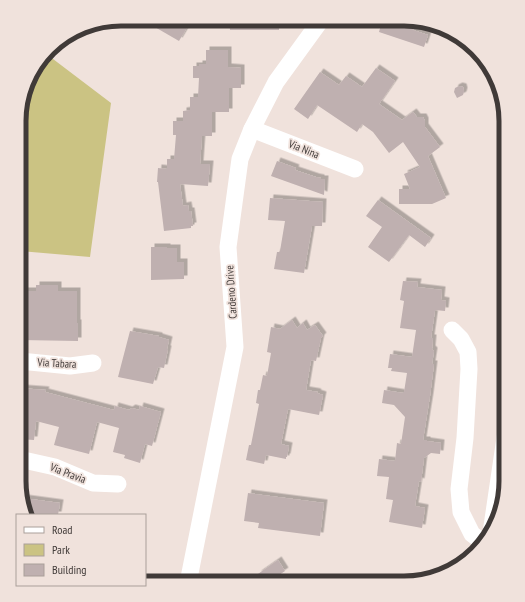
<svg xmlns="http://www.w3.org/2000/svg" width="525" height="602" font-family="'PT Sans Narrow',sans-serif">
	<style>
		.green { fill: #cbc383 }
		.building { fill: #bfb0b0; filter: url(#shadow) }
		.lines { fill: none; stroke-linecap: round; stroke-linejoin: round }
		.minor { stroke: #fff; stroke-width: 17 }
		.labels { text-anchor: middle; dominant-baseline: central; stroke-width: 3.5; stroke-linejoin: round; paint-order: stroke }
		.street-label { font-size: 11px; fill: #403a38; stroke: #f0e2dc }
		.rim { fill: none; stroke: #403a38; stroke-width: 5 }
	</style>
	<defs>
		<filter id="shadow"><feDropShadow dx="3.5" dy="-3.5" stdDeviation="0" flood-color="#0004"/></filter>
	</defs>
	<rect width="100%" height="100%" fill="#f0e2dc"/>
	<!-- green -->
	<path class="green" d="M47,52l6,7 58,44 -21,154 -70,-6 1,-150 12,-31z"/>
	<!-- building -->
	<g class="building">
		<path d="M141,19h51l-13,22z"/>
		<path d="M229,19h50v11h-49z"/>
		<path d="M389,20h20l6,2 -2,8 15,5 -4,12 -45,-15 3,-11 6,2z"/>
		<path d="M206,50h22v17l13,1v20h-12v24h-17v24h-10l-2,28h10l-2,22 -28,-2 3,22 5,-1 1,6h2l2,15h-2v2l-27,3 -6,-49h-1l1,-14 9,1v-10h7l2,-24h-3v-14h10v-10l7,-1v-13h8l1,-19h-6v-12h6v-2h7z"/>
		<path d="M376,68l19,13 -16,23 23,16 11,-8 4,5h6l2,4v6l15,20 -12,9 18,42 -14,6h-33v-15h11l-6,-15 16,-7 -17,-25 -14,11 -16,-21 -11,-8 -5,8 -40,-27 -9,14 -14,-10 26,-37 19,13 7,-9 16,11z"/>
		<path d="M459,86l4,1 1,4 -1,4 -6,3 -3,-6 1,-4z"/>
		<path d="M277,161l19,7 -1,2 21,7 5,1v1h4l-1,16 -53,-19z"/>
		<path d="M270,198l53,4 -1,24h-10l-8,47 -30,-4 3,-17h2l1,-1 5,-30 -17,-1z"/>
		<path d="M378,200l53,38 -6,9 -16,-12 -20,27 -21,-15 14,-20 -16,-11z"/>
		<path d="M151,247h16v1h10v14h7v17l-33,1z"/>
		<path d="M403,281l15,1 -1,5 25,3 -1,10 5,1 -1,10 -10,-1 -4,28h2l-1,11 2,2 -2,13h2l-4,32 -7,44h4v1l14,2 -1,11 -9,-1 -7,5 -3,24 -2,-1 -4,25 10,2 -3,20 -33,-6 4,-22 -7,-1 3,-22 -12,-1 2,-17 16,2 2,-18 4,1 4,-27 -11,-12 -12,-2 2,-13 19,3v-1h1l3,-19 -16,-2 1,-3h-4l2,-14 22,3 4,-27 -16,-2 4,-27 -4,-1z"/>
		<path d="M36,285h22v6h19v32h1v18l-58,-1v-49h16z"/>
		<path d="M292,320l5,8 6,-5 4,7 8,-5 8,11 -2,2 -5,23 -5,-1 -5,30 12,2 -1,1 6,2 -4,20 -31,-6 -7,35 8,2 -2,11h-1v2l-20,-4 -2,9 -18,-4 3,-15h2l8,-41 -3,-1 2,-13h2l3,-15 4,1 4,-23 -4,-1 4,-25 9,2z"/>
		<path d="M130,331l29,5v1l10,3 -2,9h1l-4,19 -6,-1 -5,17 -35,-7z"/>
		<path d="M19,388l27,2 -1,2 69,18 1,-4 14,4 3,-2 7,2 1,-4 21,6 -9,34 -7,-2 -5,19 -16,-5 1,-3 -12,-3 6,-24 -22,-6 -8,32 -35,-9 5,-18 -23,-6 -2,19 -15,-1z"/>
		<path d="M248,493l76,10 -4,33 -62,-8 1,-5 -15,-2z"/>
		<path d="M23,498l37,5 -2,12h-30z"/>
		<path d="M278,560l7,11 -18,12h-20l12,-8 -1,-1z"/>
	</g>
	<g class="lines">
		<!-- minor -->
		<g class="minor">
			<path d="M252,129l103,40"/>
			<path d="M452,330l9,9 7,13 1,17 -4,69 -6,51 2,23 11,22 12,9"/>
			<path d="M20,361l50,5 23,-3"/>
			<path d="M19,459l36,8 38,16 25,1"/>
			<path d="M491,533l15,-102"/>
			<path d="M188,583l47,-236 -7,-100 12,-88 12,-30 24,-47 45,-62"/>
		</g>
	</g>
	<g class="labels">
		<!-- street labels -->
		<g class="street-label">
			<text transform="translate(304 149) rotate(22)">Via Nina</text>
			<text transform="translate(231 292) rotate(-94)">Cardeno Drive</text>
			<text transform="translate(57 363) rotate(3)">Via Tabara</text>
			<text transform="translate(68 473) rotate(21)">Via Pravia</text>
		</g>
	</g>
	<!-- crop -->
	<path d="M0 0H525V602H0ZM121 26H404A95 95 0 0 1 499 121V481A95 95 0 0 1 404 576H121A95 95 0 0 1 26 481V121A95 95 0 0 1 121 26Z" fill="#f0e2dc" fill-rule="evenodd"/>
	<path class="rim" d="M121 26H404A95 95 0 0 1 499 121V481A95 95 0 0 1 404 576H121A95 95 0 0 1 26 481V121A95 95 0 0 1 121 26Z"/>
	<!-- legend -->
	<rect x="16" y="514" width="130" height="72" fill="#f0e2dc" stroke="#aa9f9a"/>
	<rect x="24" y="527" width="20" height="6" fill="#ffffff" stroke="#aa9f9a"/>
	<text x="52" y="534" font-size="12" fill="#403a38">Road</text>
	<rect x="24" y="544" width="20" height="12" fill="#cbc383" stroke="#aa9f9a"/>
	<text x="52" y="554" font-size="12" fill="#403a38">Park</text>
	<rect x="24" y="564" width="20" height="12" fill="#bfb0b0" stroke="#aa9f9a"/>
	<text x="52" y="574" font-size="12" fill="#403a38">Building</text>
</svg>
